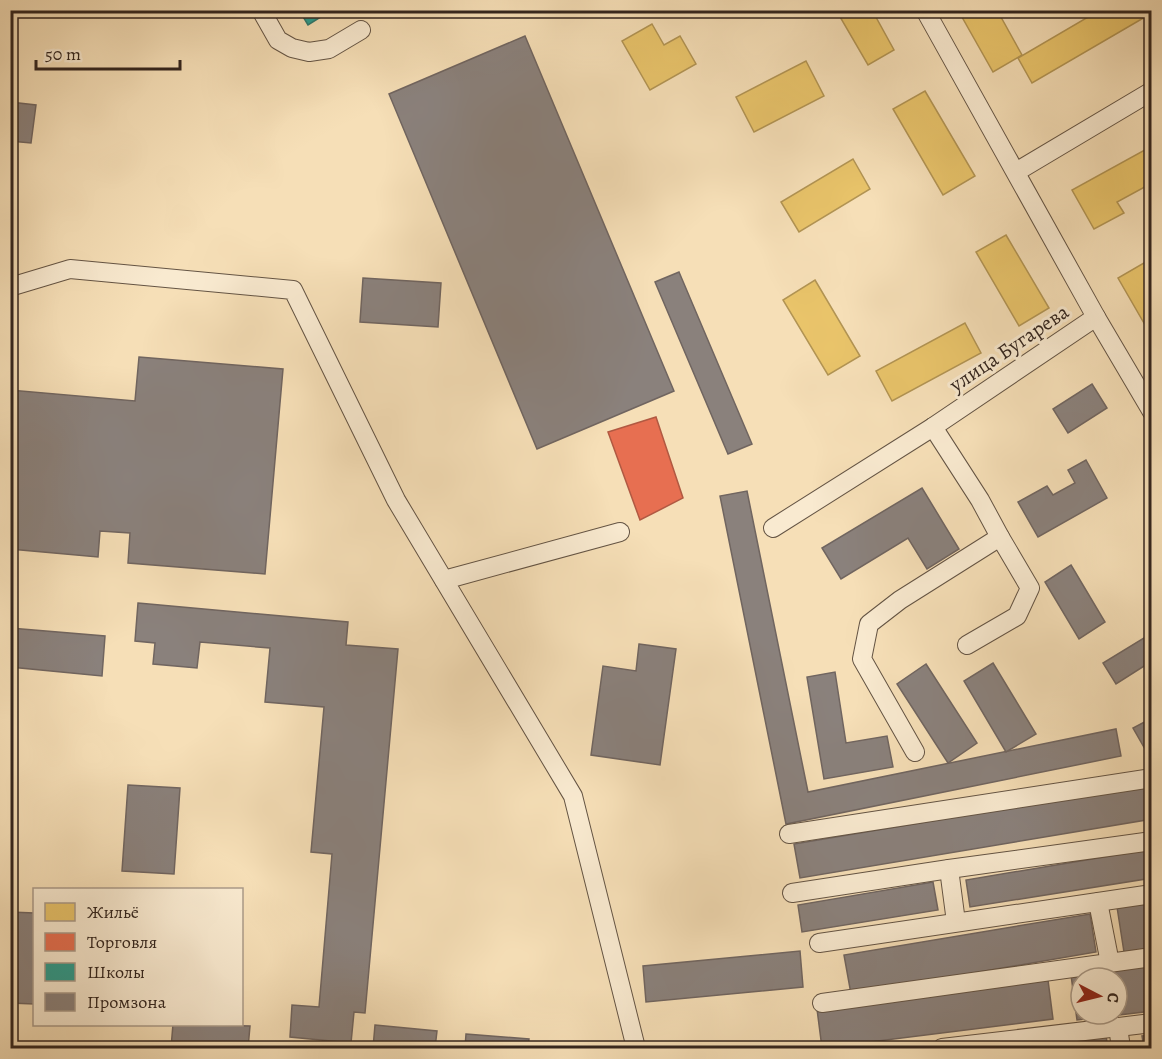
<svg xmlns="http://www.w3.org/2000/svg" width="1162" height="1059" font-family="Alegreya,serif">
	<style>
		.green { fill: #b8c292; stroke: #767458; stroke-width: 1.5 }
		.homes { fill: #e9c46a; stroke: #b29453; stroke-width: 1.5 }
		.shops { fill: #e76f51; stroke: #b15942; stroke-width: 1.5 }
		.schools { fill: #2a9d8f; stroke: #2d796d; stroke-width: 1.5 }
		.industry { fill: #8a817c; stroke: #706560; stroke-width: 1.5; fill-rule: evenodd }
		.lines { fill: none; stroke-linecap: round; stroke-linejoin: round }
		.minor-casing { stroke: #645444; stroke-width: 20 }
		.minor { stroke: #f9ead0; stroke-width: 18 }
		.labels { text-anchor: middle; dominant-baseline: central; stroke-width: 6; stroke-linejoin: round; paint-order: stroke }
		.street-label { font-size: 21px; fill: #33251e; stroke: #f9ead0 }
	</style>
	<rect width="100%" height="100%" fill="#f6dfb7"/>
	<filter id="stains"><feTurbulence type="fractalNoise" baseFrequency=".00333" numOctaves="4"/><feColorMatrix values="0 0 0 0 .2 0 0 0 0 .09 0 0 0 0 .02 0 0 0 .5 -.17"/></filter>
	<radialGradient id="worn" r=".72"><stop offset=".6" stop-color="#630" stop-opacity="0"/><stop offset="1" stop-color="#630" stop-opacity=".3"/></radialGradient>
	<!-- green -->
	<path class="green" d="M11,10h226l3,5 -229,-2z"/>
	<!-- homes -->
	<g class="homes">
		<path d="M836,10h36l22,40 -26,15z"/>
		<path d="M958,10h39l25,45 -29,17z"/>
		<path d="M1100,10h52v3l-120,70 -14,-25z"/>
		<path d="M652,24l12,21 16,-9 16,28 -46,26 -28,-49z"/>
		<path d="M806,61l18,35 -70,36 -18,-35z"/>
		<path d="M925,91l50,85 -32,19 -50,-86z"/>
		<path d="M1152,146v37l-35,19 7,11 -30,16 -22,-39z"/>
		<path d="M853,159l17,30 -71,43 -18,-30z"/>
		<path d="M1006,235l43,73 -30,18 -43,-74z"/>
		<path d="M1149,260l3,5v72l-34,-59z"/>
		<path d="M815,280l45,76 -32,19 -45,-75z"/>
		<path d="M965,323l16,30 -89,48 -16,-30z"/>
	</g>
	<!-- shops -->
	<path class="shops" d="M656,417l27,81 -43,22 -32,-88z"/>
	<!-- schools -->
	<path class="schools" d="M299,10h33l-24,15z"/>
	<!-- industry -->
	<g class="industry">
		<path d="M525,36l149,355 -137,58 -148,-355z"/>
		<path d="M10,102l26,3 -5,38 -21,-2z"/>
		<path d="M679,272l73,172 -24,10 -73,-172z"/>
		<path d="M363,278l78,5 -3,44 -78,-5z"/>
		<path d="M139,357l144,12 -18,205 -137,-11 2,-30 -30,-2 -2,26 -88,-8v-159l125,11z"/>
		<path d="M1092,384l15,24 -39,25 -15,-24z"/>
		<path d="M1086,460l21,38 -69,39 -20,-35 29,-16 6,9 22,-12 -7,-13z"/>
		<path d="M922,488l37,61 -32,20 -19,-31 -67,41 -19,-31z"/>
		<path d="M747,491l61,301 308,-63 5,27 -335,68 -66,-328z"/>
		<path d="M1071,565l34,57 -26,17 -34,-57z"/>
		<path d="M138,603l210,19 -2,23 52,4 -33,364 -11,-1 -3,31 -61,-6 2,-32 27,2 13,-153 -21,-2 13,-145 -59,-5 5,-54 -70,-6 -3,26 -44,-4 2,-21 -20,-2z"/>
		<path d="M10,628l95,8 -3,40 -92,-9z"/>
		<path d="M1152,633v28l-36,23 -13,-21z"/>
		<path d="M639,644l37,5 -16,116 -69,-10 12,-89 33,5z"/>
		<path d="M993,663l43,71 -30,18 -42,-71z"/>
		<path d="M926,664l51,79 -29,20 -51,-79z"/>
		<path d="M835,672l11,71 41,-7 6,31 -69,12 -17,-102z"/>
		<path d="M1152,718v27l-7,4 -12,-21z"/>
		<path d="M1152,784v35l-352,59 -6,-34z"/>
		<path d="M128,785l52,3 -6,86 -52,-3z"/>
		<path d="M1152,849v29l-182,29 -4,-27z"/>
		<path d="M933,882l5,28 -136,22 -4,-27z"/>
		<path d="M1152,902v46l-28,4 -7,-45z"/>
		<path d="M10,912l24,1v91l-24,-1z"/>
		<path d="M1090,914l6,38 -245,42 -7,-39z"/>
		<path d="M800,951l3,36 -157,15 -3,-36z"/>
		<path d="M1152,965v46l-75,9 -6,-45zM1081,978h36v36h-36z"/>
		<path d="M1048,980l5,39 -231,29 -5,-39z"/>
		<path d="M173,1024l77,2 -2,22h-77z"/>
		<path d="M375,1025l62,6 -2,17h-62z"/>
		<path d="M466,1034l63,5 -1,9h-63z"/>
		<path d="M1152,1035v13h-8l-2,-12z"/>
		<path d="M1106,1036l2,12h-42l-1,-5z"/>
	</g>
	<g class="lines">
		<defs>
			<g id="minor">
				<path d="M261,10l17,30 14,8 17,4 20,-3 32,-19"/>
				<path d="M1016,172l136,-81"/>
				<path d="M10,287l60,-18 223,21 103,210 177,296 63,252"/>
				<path d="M1096,317l56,95"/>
				<path d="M773,528l160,-101 163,-110 -171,-307"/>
				<path d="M444,580l176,-48"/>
				<path d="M967,645l50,-29 13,-28 -30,-51"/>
				<path d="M915,752l-53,-93 7,-35 31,-24 100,-63 -20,-37 -47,-73"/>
				<path d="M789,834l363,-56"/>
				<path d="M949,869l7,53"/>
				<path d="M792,893l157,-24 203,-28"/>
				<path d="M1098,902l12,61"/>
				<path d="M819,943l333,-49"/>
				<path d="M822,1003l330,-46"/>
				<path d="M1118,1027l3,21"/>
				<path d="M942,1048l210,-25"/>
			</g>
		</defs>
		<!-- minor casing -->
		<use href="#minor" class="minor-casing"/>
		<!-- minor -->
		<use href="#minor" class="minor"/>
	</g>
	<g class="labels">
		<!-- street labels -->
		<g class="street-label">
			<text transform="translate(1009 348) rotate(-34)">улица Бугарева</text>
		</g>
	</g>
	<!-- margin -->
	<rect width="1162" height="1059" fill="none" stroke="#f6dfb7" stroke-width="36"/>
	<rect x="12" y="12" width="1138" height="1035" fill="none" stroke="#33251e" stroke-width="3"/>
	<rect x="18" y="18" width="1126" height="1023" fill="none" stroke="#33251e" stroke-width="1.5"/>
	<!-- legend -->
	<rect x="33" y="888" width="210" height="138" fill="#f9ead0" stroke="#aa9b89" stroke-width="1.5"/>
	<rect x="45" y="903" width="30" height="18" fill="#e9c46a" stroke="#aa9b89" stroke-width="1.5"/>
	<text x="87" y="918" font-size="18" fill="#33251e">Жильё</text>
	<rect x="45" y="933" width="30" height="18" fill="#e76f51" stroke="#aa9b89" stroke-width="1.5"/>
	<text x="87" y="948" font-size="18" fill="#33251e">Торговля</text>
	<rect x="45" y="963" width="30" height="18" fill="#2a9d8f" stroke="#aa9b89" stroke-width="1.5"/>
	<text x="87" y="978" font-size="18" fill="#33251e">Школы</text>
	<rect x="45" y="993" width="30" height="18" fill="#8a817c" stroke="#aa9b89" stroke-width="1.5"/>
	<text x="87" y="1008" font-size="18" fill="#33251e">Промзона</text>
	<!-- north arrow -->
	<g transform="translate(1099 996) rotate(97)"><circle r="28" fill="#f9ead0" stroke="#aa9b89" stroke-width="1.5"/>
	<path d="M0-4.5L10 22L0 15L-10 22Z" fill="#8f2418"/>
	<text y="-9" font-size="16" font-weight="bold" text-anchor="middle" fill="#33251e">С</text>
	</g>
	<!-- scale -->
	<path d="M36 60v9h144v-9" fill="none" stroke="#33251e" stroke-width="3"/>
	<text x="45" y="60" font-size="18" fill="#33251e" stroke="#f9ead0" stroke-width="4.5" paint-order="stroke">50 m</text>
	<rect width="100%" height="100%" filter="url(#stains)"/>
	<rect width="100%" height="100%" fill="url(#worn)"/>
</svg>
